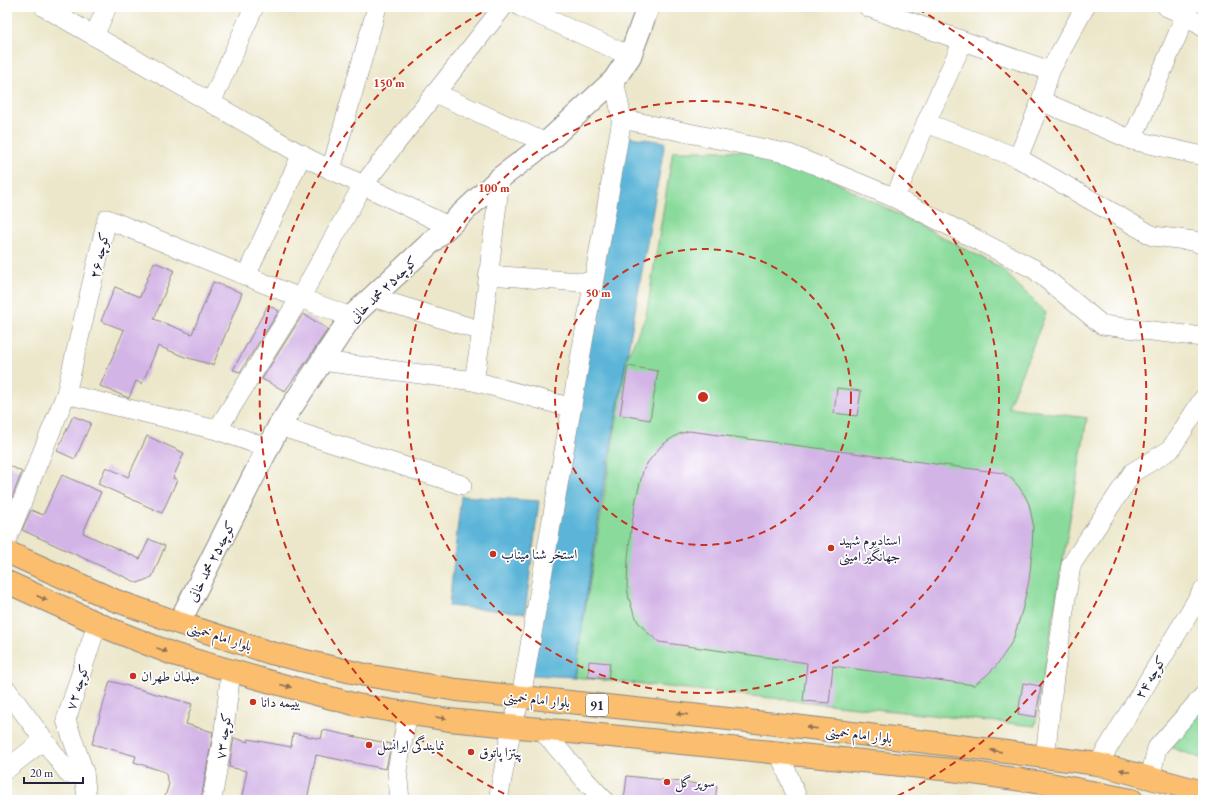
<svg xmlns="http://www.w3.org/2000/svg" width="1210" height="807" font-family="'EB Garamond',Amiri,serif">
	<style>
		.green { fill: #8adb9b; stroke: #567e6b }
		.water { fill: #5bb5d8; stroke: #3e6c8a }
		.building { fill: #d3b4e6 }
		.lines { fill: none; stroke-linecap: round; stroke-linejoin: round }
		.minor-casing { stroke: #878482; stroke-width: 20 }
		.tertiary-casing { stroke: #878482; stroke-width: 24 }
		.primary-casing { stroke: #878482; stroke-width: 24 }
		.minor { stroke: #fff; stroke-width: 19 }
		.tertiary { stroke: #fff; stroke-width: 22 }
		.primary { stroke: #fbbe6e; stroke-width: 22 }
		.oneway { fill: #8e7054 }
		.ring { fill: none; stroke: #c8321e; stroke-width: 2; stroke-dasharray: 7 5 }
		.poi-dot { fill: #c8321e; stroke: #fff; stroke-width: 1.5 }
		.labels { text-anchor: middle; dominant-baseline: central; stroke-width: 3.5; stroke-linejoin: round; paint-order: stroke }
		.shield { fill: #fff; stroke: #646476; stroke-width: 1 }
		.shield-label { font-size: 13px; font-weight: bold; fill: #22223b }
		.street-label { font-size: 14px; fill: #22223b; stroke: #fff }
		.poi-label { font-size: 14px; fill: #22223b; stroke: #fff; text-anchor: start }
		.centre { fill: #c8321e; stroke: #fff; stroke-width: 2 }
		.ring-label { font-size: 12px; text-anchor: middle; font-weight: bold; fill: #c8321e; stroke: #fff; stroke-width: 3.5; stroke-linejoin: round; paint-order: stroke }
	</style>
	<rect width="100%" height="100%" fill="#fff"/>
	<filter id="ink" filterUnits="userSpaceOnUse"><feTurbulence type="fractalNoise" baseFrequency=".025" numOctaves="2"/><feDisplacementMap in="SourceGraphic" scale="8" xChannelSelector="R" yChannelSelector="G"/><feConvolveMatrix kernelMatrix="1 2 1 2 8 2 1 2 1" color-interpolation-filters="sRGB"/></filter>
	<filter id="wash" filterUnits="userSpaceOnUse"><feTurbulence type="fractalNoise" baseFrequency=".012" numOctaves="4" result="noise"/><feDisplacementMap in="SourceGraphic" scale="16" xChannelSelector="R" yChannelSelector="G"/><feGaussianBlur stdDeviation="0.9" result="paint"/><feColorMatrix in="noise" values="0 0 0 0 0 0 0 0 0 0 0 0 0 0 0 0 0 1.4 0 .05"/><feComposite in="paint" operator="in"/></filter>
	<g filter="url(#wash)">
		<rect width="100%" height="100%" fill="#ece7ca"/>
		<!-- green -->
		<g class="green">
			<path d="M673,151h103l224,116 46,46 -38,94 79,11 -52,308 -461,-49 53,-320 19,-41z"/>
			<path d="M1203,704v55l-39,-14z"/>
		</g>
		<!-- water -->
		<g class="water">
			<path d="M623,136l42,6 -63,354 -28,181 -42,-2z"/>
			<path d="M461,496l78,5 -14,112 -76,-7z"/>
		</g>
		<g id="blocks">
			<!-- building -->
			<g class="building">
				<path d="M154,262l20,8 -20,49 38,15 21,-52 29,11 -29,72 -28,-8 -27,-11 -16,38 -6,-3 -7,17 -29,-12 24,-56 -23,-9 14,-34 25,10z"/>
				<path d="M268,305l11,6 -39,61 -7,-2z"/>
				<path d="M303,314l25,15 -25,37 -18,25 -23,-12z"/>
				<path d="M628,366l30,5 -8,49 -30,-5z"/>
				<path d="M837,388l24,3 -4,25 -23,-3z"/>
				<path d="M73,416l18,7 -16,36 -18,-8z"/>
				<path d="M689,431l314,42 9,6 7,8 6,9 4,8 4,19 -1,29 -3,29 -7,30 -9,29 -8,13 -9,13 -10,10 -12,9 -141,-19 -4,37 -26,-2 4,-38 -148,-21 -11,-9 -10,-11 -5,-11 -4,-12 -2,-12 1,-29 3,-29 5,-30 7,-28 5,-9 13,-16 8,-6 10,-6z"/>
				<path d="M147,436l37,17 -11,25 4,2 -15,33 -64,-29 8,-17 22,10z"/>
				<path d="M7,464l15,8 -15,38z"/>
				<path d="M62,475l39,17 -18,41 57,26 9,-20 16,7 -13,31 -14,6 -116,-53 9,-20 12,5z"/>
				<path d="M589,661l21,2 -2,16 -20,-2z"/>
				<path d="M110,681l82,23 -6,20 27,8 -12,68h-37l5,-16 -4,-12 -31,-10 2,-6 -44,-12z"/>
				<path d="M1023,683l18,3 -5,31 -18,-3z"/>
				<path d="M323,730l68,14 -5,25 -70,-14 -9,45h-66l6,-29 -18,-4 5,-29 14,4v-3l43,8 2,-14 28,6z"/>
				<path d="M627,776l90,10 -2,14h-91z"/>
			</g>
		</g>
	</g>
	<g filter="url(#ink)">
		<use href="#blocks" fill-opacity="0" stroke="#878482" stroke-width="1"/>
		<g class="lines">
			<defs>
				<g id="minor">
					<path d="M44,7l265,152 139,67"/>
					<path d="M521,7l109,49"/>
					<path d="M868,7l95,34 87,30"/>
					<path d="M1167,7l19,8 17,12"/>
					<path d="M94,36l13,-29"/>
					<path d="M435,93l111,50"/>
					<path d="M1041,101l91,39 71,16"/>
					<path d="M211,103l43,-96"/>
					<path d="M622,119l167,35 106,44 139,71 68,56 101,12"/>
					<path d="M926,123l92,35 135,78 41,5 9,4"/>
					<path d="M1132,140l54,-125 3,-8"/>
					<path d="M1018,158l23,-57 9,-30 35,-64"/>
					<path d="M331,170l46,-163"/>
					<path d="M895,198l31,-75 37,-82"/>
					<path d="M489,275l104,8"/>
					<path d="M246,276l56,-122"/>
					<path d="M372,297l110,34 -8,50"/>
					<path d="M482,331l18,-153"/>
					<path d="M322,361l152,20 98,27"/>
					<path d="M66,394l151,36"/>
					<path d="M279,426l183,59"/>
					<path d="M268,448l-51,-18 83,-132 63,-113 140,-178"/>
					<path d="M7,539l59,-145 41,-175 193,79 51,19"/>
					<path d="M7,690l62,84 15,-2"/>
					<path d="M541,729l44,51 19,20"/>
					<path d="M779,752l19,48"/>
					<path d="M1045,757l9,-80 17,-112 62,-93 37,-22 33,-51"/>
					<path d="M1098,764l105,-174"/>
					<path d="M7,769l37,-29"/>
					<path d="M1150,778l7,-30 46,-52"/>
					<path d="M87,800l-3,-28 -18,-52 31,-96"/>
					<path d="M212,800l12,-70 7,-59"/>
					<path d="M400,800l-3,-30 11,-57"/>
					<path d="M498,800l14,-74 9,-29 101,-578 -8,-39"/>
				</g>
				<path id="tertiary" d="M179,623l100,-197 72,-109 149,-139 46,-35 68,-63 16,-24 18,-49"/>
				<g id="primary">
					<path d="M7,552l107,48 65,23 92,30 94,22 92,15 337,36 166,20 138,18 105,28"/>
					<path d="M7,582l103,47 63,25 91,26 93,25 92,15 503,50 98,14 82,16"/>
				</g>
			</defs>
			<!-- minor casing -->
			<use href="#minor" class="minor-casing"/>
			<!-- tertiary casing -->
			<use href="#tertiary" class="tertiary-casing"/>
			<!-- primary casing -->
			<use href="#primary" class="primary-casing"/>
			<!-- minor -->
			<use href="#minor" class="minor"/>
			<!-- tertiary -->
			<use href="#tertiary" class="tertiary"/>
			<!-- primary -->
			<use href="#primary" class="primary"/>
		</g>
		<!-- one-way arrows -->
		<defs><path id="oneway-solid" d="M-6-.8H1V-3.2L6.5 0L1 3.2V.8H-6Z"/></defs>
		<g class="oneway">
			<use href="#oneway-solid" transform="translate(42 598) rotate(25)"/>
			<use href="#oneway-solid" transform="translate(162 650) rotate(22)"/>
			<use href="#oneway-solid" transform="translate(286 686) rotate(15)"/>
			<use href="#oneway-solid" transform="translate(682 714) rotate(-174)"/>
			<use href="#oneway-solid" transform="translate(441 718) rotate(9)"/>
			<use href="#oneway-solid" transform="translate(812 728) rotate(-173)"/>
			<use href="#oneway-solid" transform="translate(996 751) rotate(-172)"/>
			<use href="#oneway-solid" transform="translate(1125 771) rotate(-165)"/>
		</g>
	</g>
	<!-- distance rings -->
	<g class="ring">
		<circle cx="703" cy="397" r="148"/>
		<circle cx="703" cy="397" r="296"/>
		<path d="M515 799A444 444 0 0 1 488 9M918 9A444 444 0 0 1 891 799"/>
	</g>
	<!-- markers -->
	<g class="poi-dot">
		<circle cx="831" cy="548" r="4"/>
		<circle cx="493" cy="554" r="4"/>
		<circle cx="133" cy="676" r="4"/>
		<circle cx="253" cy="702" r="4"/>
		<circle cx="369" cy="745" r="4"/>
		<circle cx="471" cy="752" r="4"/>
		<circle cx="667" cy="782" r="4"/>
	</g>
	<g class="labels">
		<!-- shield labels -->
		<rect class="shield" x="586" y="694" width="22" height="22" rx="3"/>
		<g class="shield-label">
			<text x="597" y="705">91</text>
		</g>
		<!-- street labels -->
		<g class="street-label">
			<text transform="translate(99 255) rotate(-77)">کوچه ۲۶</text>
			<text transform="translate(383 289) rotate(-44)">کوچه۲۵ محمد خانی</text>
			<text transform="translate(211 561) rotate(-63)">کوچه۲۵ محمد خانی</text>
			<text transform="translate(220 636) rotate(18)">بلوار امام خمینی</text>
			<text transform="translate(1150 677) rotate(-59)">کوچه ۲۴</text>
			<text transform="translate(77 687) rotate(-72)">کوچه ۷۲</text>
			<text transform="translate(537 699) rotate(6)">بلوار امام خمینی</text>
			<text transform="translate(859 734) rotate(7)">بلوار امام خمینی</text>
			<text transform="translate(223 736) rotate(-82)">کوچه ۷۳</text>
		</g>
		<!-- poi labels -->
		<g class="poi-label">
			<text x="839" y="540">استادیوم شهید<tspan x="839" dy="16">جهانگیر امینی</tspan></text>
			<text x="501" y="554">استخر شنا میناب</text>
			<text x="141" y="676">مبلمان طهران</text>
			<text x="261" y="702">بییمه دانا</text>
			<text x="377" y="745">نمایندگی ایرانسل</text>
			<text x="479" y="752">پیتزا پاتوق</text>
			<text x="675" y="782">سوپر گل</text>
		</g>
	</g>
	<circle cx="703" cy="397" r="6" class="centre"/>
	<g class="ring-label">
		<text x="389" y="87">150 m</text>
		<text x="494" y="192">100 m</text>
		<text x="598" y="297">50 m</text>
	</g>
	<!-- margin -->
	<rect width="1210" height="807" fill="none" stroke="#fff" stroke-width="24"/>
	<!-- scale -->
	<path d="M24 777v6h59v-6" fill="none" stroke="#22223b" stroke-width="2"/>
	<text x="30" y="777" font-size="12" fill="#22223b" stroke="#ffffff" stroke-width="3" paint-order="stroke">20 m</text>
</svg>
